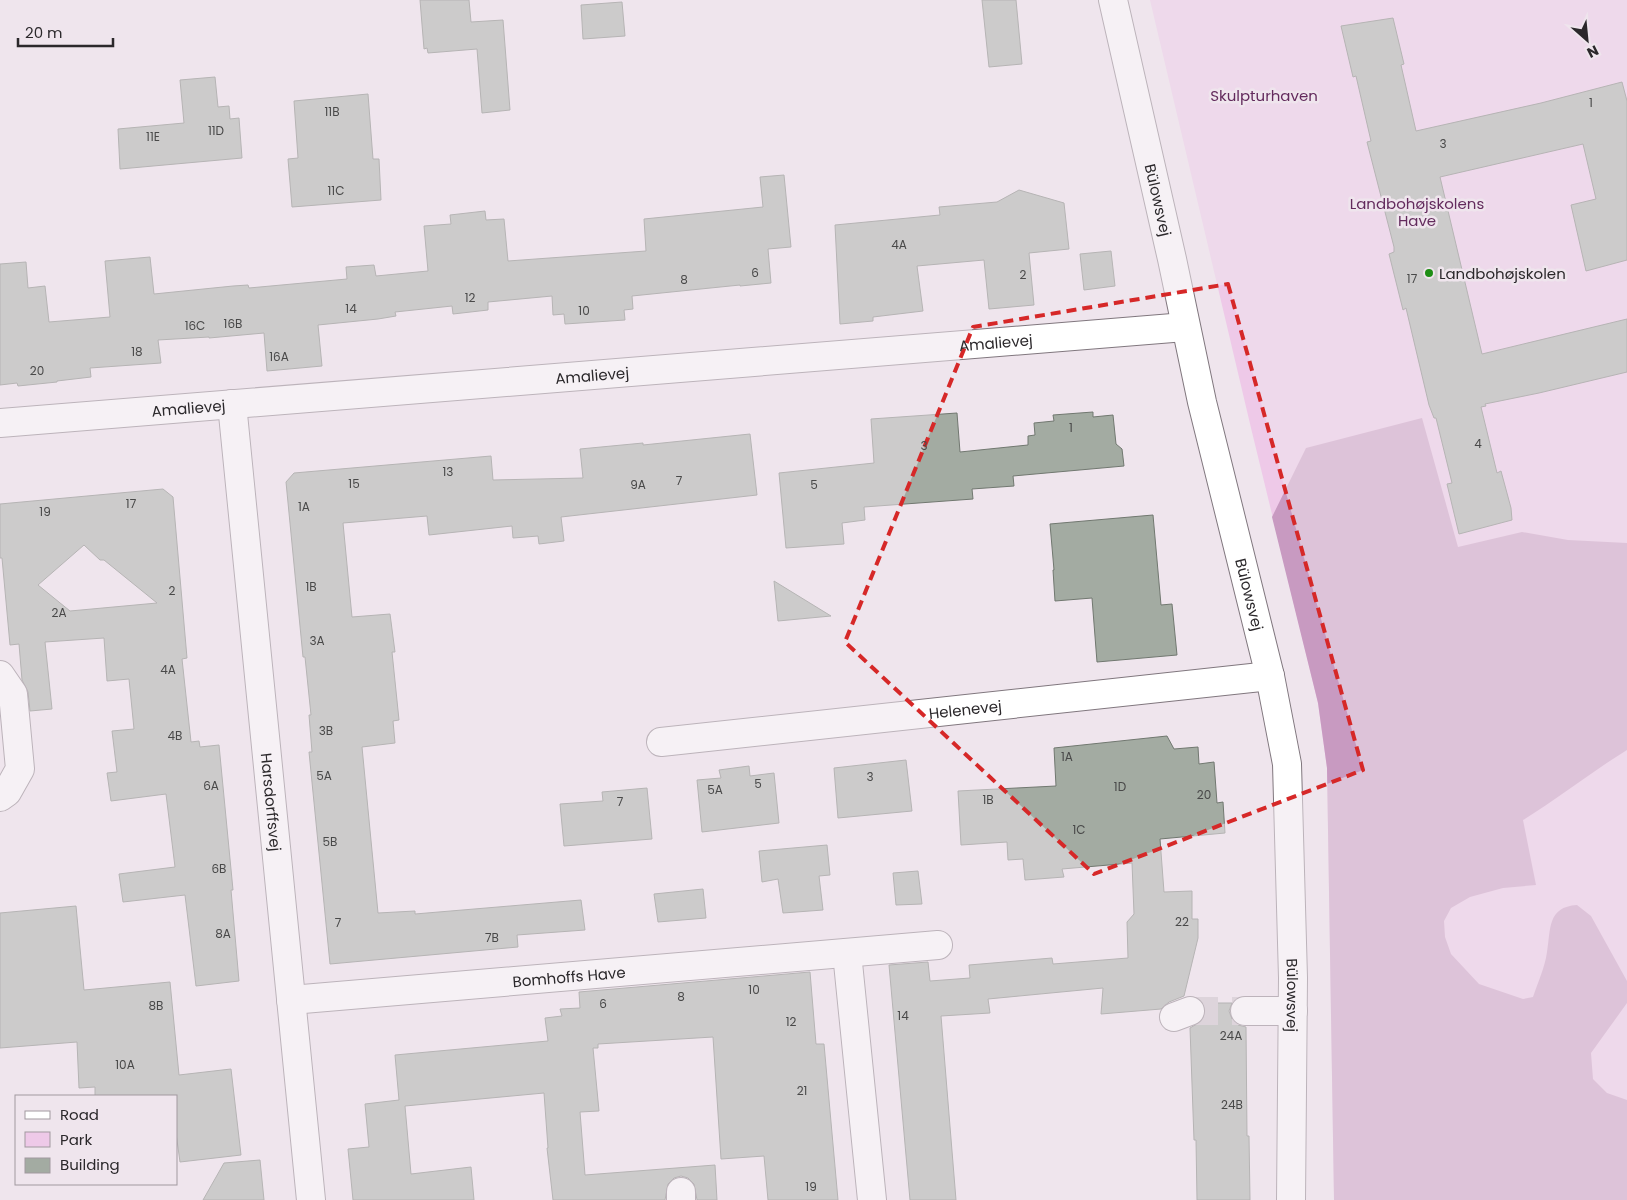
<svg xmlns="http://www.w3.org/2000/svg" width="1627" height="1200" font-family="Poppins,sans-serif">
	<style>
		.green { fill: #eec9e8 }
		.forest { fill: #c89ac1 }
		.building { fill: #a3aba2; stroke: #717870; fill-rule: evenodd }
		.lines { fill: none; stroke-linecap: round; stroke-linejoin: round }
		.minor-tunnel { stroke: #c8bfc6; stroke-width: 28; stroke-dasharray: 28 14; stroke-linecap: butt }
		.minor-casing { stroke: #80777e; stroke-width: 30 }
		.minor { stroke: #fff; stroke-width: 28 }
		.marked { fill: none; stroke: #d62828; stroke-width: 4; stroke-dasharray: 10 6; stroke-linejoin: round }
		.poi-dot { fill: #1e8e15; stroke: #efe5ed; stroke-width: 2 }
		.labels { text-anchor: middle; dominant-baseline: central; stroke-width: 5; stroke-linejoin: round; paint-order: stroke }
		.number-label { font-size: 12px; fill: #494949 }
		.park-label { font-size: 15px; fill: #632b5d; stroke: #efe5ed }
		.street-label { font-size: 15px; fill: #2b282b; stroke: #efe5ed }
		.poi-label { font-size: 15px; fill: #2b282b; stroke: #efe5ed; text-anchor: start }
	</style>
	<rect width="100%" height="100%" fill="#efe5ed"/>
	<!-- green -->
	<path class="green" d="M1150,0h477v1200h-293l-7,-432 -9,-65 -67,-275z"/>
	<!-- forest -->
	<path class="forest" d="M1422,418l36,129 64,-15 46,8 59,3v207c-36,22 -68,48 -104,70l13,65 -33,3 -33,9 -19,11 -7,13 1,16 6,17 28,30 44,15 10,-2c5,-15 12,-30 14,-45 4,-23 0,-45 30,-47l14,11 36,65v22l-36,50 2,26 14,14 20,7v100h-293l-7,-432 -9,-65 -46,-186 34,-69z"/>
	<!-- building -->
	<g class="building">
		<path d="M420,0h49l2,22 32,-2 7,90 -28,3 -5,-64 -49,4 -1,-5 -3,1z"/>
		<path d="M982,0h34l6,64 -33,3z"/>
		<path d="M622,2l3,34 -42,3 -2,-34z"/>
		<path d="M1393,18l11,46 -3,1 15,66 125,-28 81,-21 5,19v159l-41,11 -15,-66 25,-6 -13,-55 -143,33 42,177 145,-35v53l-88,21 -54,11 1,2 -5,1 16,66 4,-2 10,37 1,12 -53,14 -12,-50 5,-1 -16,-65h-2l-5,-13 -23,-97 -3,2 -14,-56 5,-2v-5l-27,-105 4,-1 -15,-65 -3,1 -12,-51z"/>
		<path d="M215,77l3,30 11,-1 1,13 9,-1 3,40 -122,11 -2,-40 66,-6 -4,-43z"/>
		<path d="M368,94l5,65h6l2,41 -89,7 -4,-48 10,-1 -4,-57z"/>
		<path d="M784,175l7,72 -23,2 3,34 -31,3v-1l-108,11 1,13 -9,1 1,10 -60,4 -1,-10 -11,1 -1,-19 -64,6v8l-35,4 -1,-8 -57,6 1,4 -18,3 -60,6 4,41 -55,5 -3,-38 -55,5v-1l-51,3 3,23 -71,5 1,9 -34,4v1l-39,4 -1,-3 -17,2v-121l26,-2 2,26 17,-2 4,36 61,-5 -5,-56 45,-4 4,37 79,-8 15,-1 1,3 98,-9 -1,-12 28,-2 2,11 52,-5 -4,-45 27,-2 -1,-9 35,-4 1,9 18,-1 4,42 138,-10 -2,-32 119,-12 -3,-30z"/>
		<path d="M1019,190l45,13 5,46 -40,4 5,52 -45,4 -5,-49 -67,6 6,45 -50,6v4l-33,3 -5,-99 105,-10 -1,-8 58,-5z"/>
		<path d="M1111,251l4,35 -31,4 -4,-36z"/>
		<path d="M1093,412v5l20,-2 3,29 6,5 2,17 -111,10 1,10 -42,3 1,10 -109,8 1,13 -23,3 2,21 -58,4 -7,-75 95,-10 -3,-44 86,-6 3,39 68,-7v-9l7,-1 -1,-12 20,-2 -1,-6z"/>
		<path d="M750,434l7,61 -196,22 3,24 -25,3 -1,-8 -25,2 -1,-12 -83,9 -2,-19 -84,7 9,94 38,-3 5,38h-3l7,68 -6,1 2,22 -33,4 16,166 37,-2v3l166,-14 4,30 -68,5 1,12 -188,17 -21,-212h3l-3,-37h2l-6,-58h-2l-17,-175 8,-9 197,-17 2,24 90,-2 -3,-29 63,-6v2z"/>
		<path d="M163,489l10,8 14,161 -5,1 9,83 8,-1 1,6 19,-2 14,145h-2l8,91 -43,5 -11,-91 -62,7 -4,-28 56,-7 -9,-73 -55,7 -4,-28 10,-1 -5,-41 22,-2 -5,-50 -22,2 -3,-43 -59,4 7,67 -22,2 -2,-19 -6,-12 -3,-36 -9,1 -8,-87h-2v-54zM84,545l16,15h4l53,43 -87,8 -32,-26z"/>
		<path d="M1153,515l8,90 11,-1 5,51 -80,7 -5,-64 -37,3 -2,-31h1l-4,-46z"/>
		<path d="M774,581l57,35 -53,5z"/>
		<path d="M1167,736l7,13 24,-2 1,17 15,-2 3,41 6,-1 2,31 -65,6 4,53 28,-1v28h6v19l-14,58 -15,6 -8,7 -60,5 2,-26 -115,11 2,14 -49,3 15,184h-46l-21,-235 39,-3 2,19 40,-3 -1,-13 83,-7 1,6 75,-6 -1,-36 7,-8 -2,-51 -70,6 2,8 -39,3 -2,-21 -15,1 -1,-18 -46,3 -3,-54 98,-5 -2,-38z"/>
		<path d="M906,760l6,51 -74,7 -4,-50z"/>
		<path d="M749,766l1,10 24,-3 5,50 -77,9 -5,-52 24,-2 -2,-8z"/>
		<path d="M647,788l5,51 -88,7 -4,-42 43,-3 -1,-9z"/>
		<path d="M827,845l3,30 -11,1 4,34 -40,3 -5,-34 -16,3 -3,-31z"/>
		<path d="M918,871l4,33 -26,1 -3,-32z"/>
		<path d="M703,889l3,29 -48,4 -4,-28z"/>
		<path d="M76,906l8,84 86,-8 9,93 52,-6 10,86 -61,7 -4,-29v-37h-81v-9l-16,1 -2,-46 -77,6v-135z"/>
		<path d="M810,972l6,72h8l14,156h-70l-4,-44 -43,3 -8,-122 -115,7v4h-5l6,63 -19,1 5,63 130,-10 2,35h-20l-3,-16 -6,-6 -7,-2 -7,2 -6,6 -3,16h-112l-6,-52h1l-4,-55 -139,13 6,68 60,-7 3,33h-121l-5,-51 21,-2 -4,-43 34,-4 -4,-45 153,-14 -3,-23 17,-2 -2,-7 20,-1 -1,-16z"/>
		<path d="M1203,1003h29l-3,8 3,8 6,6 8,2 1,109h2l1,64h-53l-1,-60h-2l-4,-112 12,-7 3,-8z"/>
		<path d="M260,1160l4,40h-61l21,-37z"/>
	</g>
	<g class="lines">
		<!-- minor-tunnel -->
		<path class="minor-tunnel" d="M1190,1011h55"/>
		<defs>
			<g id="minor">
				<path id="s1" d="M1113,0l59,259 30,143 68,274 17,88 6,214 -2,222"/>
				<path id="s2" d="M232,404l79,796"/>
				<path id="s3" d="M0,423l1185,-96"/>
				<path d="M0,675l13,19 7,75 -13,23 -7,5"/>
				<path id="s4" d="M661,742l609,-66"/>
				<path d="M847,953l25,247"/>
				<path id="s5" d="M291,1000l647,-55"/>
				<path d="M1245,1011h48"/>
				<path d="M1174,1017l16,-6"/>
				<path d="M681,1192v8"/>
			</g>
		</defs>
		<!-- minor casing -->
		<use href="#minor" class="minor-casing"/>
		<!-- minor -->
		<use href="#minor" class="minor"/>
	</g>
	<!-- marked area -->
	<path d="M0 0H1627V1200H0ZM1228,284l135,486 -269,104 -249,-232 128,-315z" fill="#efe5ed" fill-opacity=".55" fill-rule="evenodd"/>
	<path class="marked" d="M1228,284l135,486 -269,104 -249,-232 128,-315z"/>
	<!-- markers -->
	<circle class="poi-dot" cx="1429" cy="273" r="5"/>
	<g class="labels">
		<!-- number labels -->
		<g class="number-label">
			<text x="1591" y="102">1</text>
			<text x="332" y="111">11B</text>
			<text x="216" y="130">11D</text>
			<text x="153" y="136">11E</text>
			<text x="1443" y="143">3</text>
			<text x="336" y="190">11C</text>
			<text x="899" y="244">4A</text>
			<text x="755" y="272">6</text>
			<text x="1023" y="274">2</text>
			<text x="1412" y="278">17</text>
			<text x="684" y="279">8</text>
			<text x="470" y="297">12</text>
			<text x="351" y="308">14</text>
			<text x="584" y="310">10</text>
			<text x="233" y="323">16B</text>
			<text x="195" y="325">16C</text>
			<text x="137" y="351">18</text>
			<text x="279" y="356">16A</text>
			<text x="37" y="370">20</text>
			<text x="1071" y="427">1</text>
			<text x="1478" y="443">4</text>
			<text x="924" y="445">3</text>
			<text x="448" y="471">13</text>
			<text x="679" y="480">7</text>
			<text x="354" y="483">15</text>
			<text x="638" y="484">9A</text>
			<text x="814" y="484">5</text>
			<text x="131" y="503">17</text>
			<text x="304" y="506">1A</text>
			<text x="45" y="511">19</text>
			<text x="311" y="586">1B</text>
			<text x="172" y="590">2</text>
			<text x="59" y="612">2A</text>
			<text x="317" y="640">3A</text>
			<text x="168" y="669">4A</text>
			<text x="326" y="730">3B</text>
			<text x="175" y="735">4B</text>
			<text x="1067" y="756">1A</text>
			<text x="324" y="775">5A</text>
			<text x="870" y="776">3</text>
			<text x="758" y="783">5</text>
			<text x="211" y="785">6A</text>
			<text x="1120" y="786">1D</text>
			<text x="715" y="789">5A</text>
			<text x="1204" y="794">20</text>
			<text x="988" y="799">1B</text>
			<text x="620" y="801">7</text>
			<text x="1079" y="829">1C</text>
			<text x="330" y="841">5B</text>
			<text x="219" y="868">6B</text>
			<text x="1182" y="921">22</text>
			<text x="338" y="922">7</text>
			<text x="223" y="933">8A</text>
			<text x="492" y="937">7B</text>
			<text x="754" y="989">10</text>
			<text x="681" y="996">8</text>
			<text x="603" y="1003">6</text>
			<text x="156" y="1005">8B</text>
			<text x="903" y="1015">14</text>
			<text x="791" y="1021">12</text>
			<text x="1231" y="1035">24A</text>
			<text x="125" y="1064">10A</text>
			<text x="802" y="1090">21</text>
			<text x="1232" y="1104">24B</text>
			<text x="811" y="1186">19</text>
		</g>
		<!-- park labels -->
		<g class="park-label">
			<text x="1264" y="95">Skulpturhaven</text>
			<text x="1417" y="203">Landbohøjskolens<tspan x="1417" dy="17">Have</tspan></text>
		</g>
		<!-- street labels -->
		<g class="street-label">
			<text stroke="none"><textPath href="#s1" startOffset="205">Bülowsvej</textPath></text>
			<text stroke="none"><textPath href="#s3" startOffset="999">Amalievej</textPath></text>
			<text stroke="none"><textPath href="#s3" startOffset="594">Amalievej</textPath></text>
			<text stroke="none"><textPath href="#s3" startOffset="189">Amalievej</textPath></text>
			<text stroke="none"><textPath href="#s1" startOffset="610">Bülowsvej</textPath></text>
			<text stroke="none"><textPath href="#s4" startOffset="306">Helenevej</textPath></text>
			<text stroke="none"><textPath href="#s2" startOffset="400">Harsdorffsvej</textPath></text>
			<text stroke="none"><textPath href="#s5" startOffset="279">Bomhoffs Have</textPath></text>
			<text stroke="none"><textPath href="#s1" startOffset="1015">Bülowsvej</textPath></text>
		</g>
		<!-- poi labels -->
		<g class="poi-label">
			<text x="1439" y="273">Landbohøjskolen</text>
		</g>
	</g>
	<!-- legend -->
	<rect x="15" y="1095" width="162" height="90" fill="#efe5ed" stroke="#a1999f"/>
	<rect x="25" y="1111" width="25" height="8" fill="#ffffff" stroke="#a1999f"/>
	<text x="60" y="1120" font-size="15" fill="#2b282b">Road</text>
	<rect x="25" y="1132" width="25" height="15" fill="#eec9e8" stroke="#a1999f"/>
	<text x="60" y="1145" font-size="15" fill="#2b282b">Park</text>
	<rect x="25" y="1158" width="25" height="15" fill="#a3aba2" stroke="#a1999f"/>
	<text x="60" y="1170" font-size="15" fill="#2b282b">Building</text>
	<!-- north arrow -->
	<g transform="translate(1587 40) rotate(153)" stroke="#efe5ed" stroke-width="4" paint-order="stroke">
	<path d="M0-4L9 19L0 12L-9 19Z" fill="#2b282b"/>
	<text y="-8" font-size="14" font-weight="bold" text-anchor="middle" fill="#2b282b">N</text>
	</g>
	<!-- scale -->
	<path d="M18 38v8h95v-8" fill="none" stroke="#2b282b" stroke-width="2.5"/>
	<text x="25" y="38" font-size="15" fill="#2b282b" stroke="#efe5ed" stroke-width="4" paint-order="stroke">20 m</text>
</svg>
